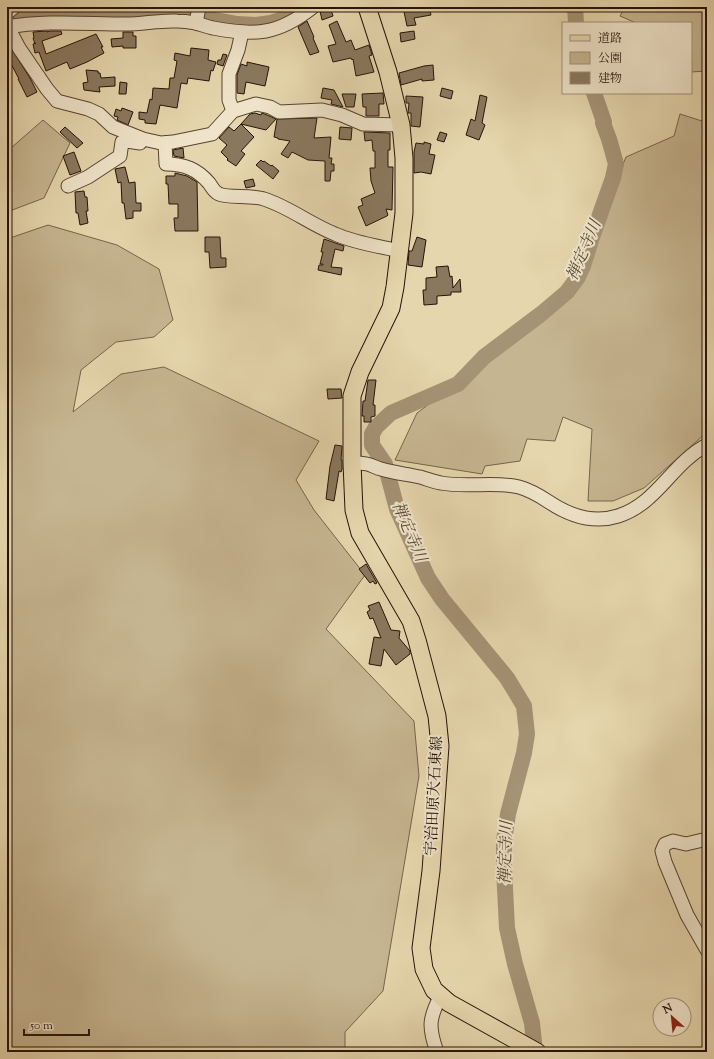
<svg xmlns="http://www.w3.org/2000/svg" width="714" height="1059" font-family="'Sorts Mill Goudy','Noto Serif JP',serif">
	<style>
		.green { fill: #c6b591; stroke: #76644c }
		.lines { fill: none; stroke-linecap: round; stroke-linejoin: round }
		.river { stroke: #a59375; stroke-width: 16 }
		.building { fill: #8a785e; stroke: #271208 }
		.minor-casing { stroke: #574331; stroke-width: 15 }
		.major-casing { stroke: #271208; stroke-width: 19 }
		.minor { stroke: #efe4ca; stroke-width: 13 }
		.major { stroke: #e6d6ad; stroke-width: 17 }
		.labels { text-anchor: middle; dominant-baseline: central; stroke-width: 4; stroke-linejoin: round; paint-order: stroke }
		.street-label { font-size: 15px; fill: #271208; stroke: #efe4ca }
		.water-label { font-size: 16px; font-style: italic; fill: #594634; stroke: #efe4ca }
	</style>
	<rect width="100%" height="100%" fill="#e6d6ad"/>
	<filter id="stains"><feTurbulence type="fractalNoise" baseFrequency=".005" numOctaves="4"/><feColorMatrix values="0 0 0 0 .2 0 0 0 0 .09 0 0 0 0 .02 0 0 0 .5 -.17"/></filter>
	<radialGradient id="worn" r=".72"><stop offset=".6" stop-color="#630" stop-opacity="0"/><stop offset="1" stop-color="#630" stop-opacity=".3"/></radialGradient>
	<!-- green -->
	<g class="green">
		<path d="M625,7h82v64l-16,1v-49h-55l-16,-7z"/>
		<path d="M680,114l25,8 2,-2v312l-63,56 -31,13h-25l4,-72 -29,-12 -8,24 -28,-2 -7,22 -35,5 -3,8 -87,-14 22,-47 148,-110 61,-146 48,-21z"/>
		<path d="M43,120l27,23 -26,55 -37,14v-65l4,1z"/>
		<path d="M48,225l69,20 42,24 14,51 -19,17 -38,5 -35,28 -8,42 48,-38 43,-7 155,74 -23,39 18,30 51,65 -39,54 88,92 5,55 -36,215 -38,41v20h-338v-813z"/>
	</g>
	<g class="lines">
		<!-- river -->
		<g class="river">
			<path d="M575,7l1,16"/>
			<path d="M7,21l28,-4 125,-2 34,1 43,8 19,1 15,-2 16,-5"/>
			<path d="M535,1052l-3,-29 -17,-59 -8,-36 -3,-60v-27l4,-27 16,-61 3,-19 -3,-28 -17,-28 -65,-79 -14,-21 -31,-69 -12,-45 -13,-19v-11l4,-7 15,-14 67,-29 26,-27 57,-43 26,-22 11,-15 5,-11 9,-29 21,-59 3,-14 -7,-25 -6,-16 1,-1 -10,-29"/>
		</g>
	</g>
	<!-- building -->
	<g class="building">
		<path d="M325,7h5l3,9 -11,4 -2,-9 1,-3z"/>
		<path d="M403,7h26l2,8 -17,3 2,7 -9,1z"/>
		<path d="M307,21l7,16 -1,1 6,14 -9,3 -12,-28z"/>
		<path d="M337,21l9,21 5,-2 4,10 14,-5 3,10 -3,1 5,16 -18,4 -3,-17 -1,1 -1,-2 -18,4 -5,-16 8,-2 -7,-19z"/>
		<path d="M47,31v1l3,-1h11l1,3 -20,7 4,13 50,-20 7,13h-2l3,6 -17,9 -17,7 -3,-7 -21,9 -7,-19 -4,1 -2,-9 3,-1 -1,1 -2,-6h1l-1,-6z"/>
		<path d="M414,31l1,8 -14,3 -1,-9z"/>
		<path d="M123,32h10v4h3v12h-13v-2l-11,1 -1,-8 12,-1z"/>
		<path d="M7,42l23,36 7,14 -10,5 -9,-18h1l-12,-23z"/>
		<path d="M191,48l18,2 -1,10 8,2 -3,9 -2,-1 -2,11 -21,-3 -1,6 -6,-1 -4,25 -17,-3 -4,19 -11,-1v-3l-6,-1v-7l8,1 3,-14 2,1 1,-12 16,1 1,-11h4l3,-17 -3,-1 1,-7 15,3z"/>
		<path d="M223,54l4,1 -4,11 -6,-2 1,-4h3z"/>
		<path d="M247,62l22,5 -4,19 -19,-4 -2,12 -7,-1v-18l4,-11 6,2z"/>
		<path d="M433,65l1,15 -12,1v-2l-21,6 -2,-12 25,-7z"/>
		<path d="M86,70l12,1v2h2l1,5 14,-1v9l-16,1 1,5 -16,-2 -1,-7 5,-1z"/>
		<path d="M120,82l7,1 -1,11h-7z"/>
		<path d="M323,88l11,2 9,17 -12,-3 1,-4 -11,-2z"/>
		<path d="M442,88l11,3 -2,8 -11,-3z"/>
		<path d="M383,93l1,11h-5v12h-13v-9h-3l-1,-13z"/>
		<path d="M342,94h14l-2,13h-8z"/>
		<path d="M480,95l7,2 -5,26 3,2 -6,15 -13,-5 5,-16 4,2z"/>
		<path d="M406,96l17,1 -3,30 -9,-1v-13h-3l1,-10h-3z"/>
		<path d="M122,108l11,4 -5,13 -11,-5 1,-3 -4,-1 2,-7 5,2z"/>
		<path d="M255,113l6,2 1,-2 5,2 9,4 -10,11 -25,-6 9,-10z"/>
		<path d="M317,118l-3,20 17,-1 -2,21h3l-1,6h3v7h-3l-1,10h-5v-20l-17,-1 -16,-8 -4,6 -7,-4 9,-13 -12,-2v-1l-4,-1 3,-18z"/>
		<path d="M241,124l13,13 -13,14 4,3 -9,12 -9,-6 1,-1 -7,-7 6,-7 -8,-7 10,-11 5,4z"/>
		<path d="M65,127l18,16 -6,5 -17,-16z"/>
		<path d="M340,127l12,1 -1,12 -12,-1z"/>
		<path d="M364,132l26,1v17h-2v17h5l-1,43 -6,-1 2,6 -1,1 -21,10 -8,-19 5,-2 -2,-6 14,-6 -4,-12 -1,-13h5v-17h-2l-1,-11 -7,1z"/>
		<path d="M440,132l7,2 -3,8 -7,-2z"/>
		<path d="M424,142l7,2 -2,10 6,1 -4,19 -10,-2 -7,1v-21l2,-9 8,1z"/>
		<path d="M183,148l1,10 -10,-2 -1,-6z"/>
		<path d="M74,152l7,19 -11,4 -7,-19z"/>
		<path d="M261,160l2,2 1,-1 7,5 1,-1 7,6 -6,8 -17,-14z"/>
		<path d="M125,167l4,16 6,-1 1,21h5v8h-8v7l-7,1 -2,-16h-2l-1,-21 -3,1 -3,-14z"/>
		<path d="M175,173l12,3 10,6 1,49h-23l-1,-13h4v-14h-9l-1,-20h-2v-8h9z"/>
		<path d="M253,179l2,7 -9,2 -2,-7z"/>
		<path d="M84,191l1,6h2l1,14h-2l2,12 -8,2 -2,-12h-2l-1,-21z"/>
		<path d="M205,237h15l1,21h5v9l-16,1 -1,-16h-4z"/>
		<path d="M417,237l9,3 -4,27 -14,-2 1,-14h3z"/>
		<path d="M324,239l20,7 -1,5 -8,-2 -4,18 11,1 -1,7 -23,-5 1,-5h4v-1h-3l3,-12h-2z"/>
		<path d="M448,266l2,11 2,-1 1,12 7,-9 1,13h-10v3l-14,1v8l-13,1 -1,-15h3v-12l11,-1 -1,-10z"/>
		<path d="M368,380h8l-3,25h2v11l-4,1v5h-7v-6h-2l1,-15h2z"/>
		<path d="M327,389h14l1,9 -14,1z"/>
		<path d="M335,445l7,1 -1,14h1v9l-1,3 -2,-1 -5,30 -8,-2 4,-33z"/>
		<path d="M366,564l11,19 -2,1 -2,-3 -3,2 -11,-14z"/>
		<path d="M379,602l12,28 9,1 -1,7 11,13v3l-14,11 -12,-16 -3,17 -12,-2 5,-27 7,1 -8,-20 -3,1 -3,-7 3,-2 -2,-4z"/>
	</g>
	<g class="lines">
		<defs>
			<g id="minor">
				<path d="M7,13l7,-6"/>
				<path d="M7,21l1,6 11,21 28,41 10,12 31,8 11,5 14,13 30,12 18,4 12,-1 39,-8 21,-23 23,-7 14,3 9,5 43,-2 20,5 21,9 38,1"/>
				<path d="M196,23l3,-16"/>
				<path d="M7,27c39,-7 79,-3 119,-3 17,0 34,-4 51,-3 6,0 13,1 18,2 6,1 12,4 18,5 42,8 65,7 100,-21"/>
				<path d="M233,111l-4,-11v-26l9,-24 4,-18"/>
				<path d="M165,143l1,21c18,0 31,5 43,19 3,4 5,9 10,11 7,4 33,1 45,5 25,8 46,25 71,35 20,9 43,12 65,17"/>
				<path d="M68,186l20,-9 32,-21 2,-14 5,-1 13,2"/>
				<path d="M352,463c5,0 10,0 15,1 5,1 9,4 14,5 13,4 26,5 39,8 7,2 14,5 21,6 26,5 53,-2 78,4 11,3 21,9 30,15 21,14 44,22 69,14 39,-12 54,-53 89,-71"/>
				<path d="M707,839l-21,5 -13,-3 -8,3 -3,7 3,11 22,53 20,35"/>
				<path d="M437,1052c-9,-25 -8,-34 4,-57"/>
			</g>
			<path id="major" d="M367,7l21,65 13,53 3,33v55l-9,74 -4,21 -31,64 -8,24v67l2,47 6,23 51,88 6,19 20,76 3,30 -9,125 -10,77 3,21 10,21 15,13 88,49"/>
		</defs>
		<!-- minor casing -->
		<use href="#minor" class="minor-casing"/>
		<!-- major casing -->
		<use href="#major" class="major-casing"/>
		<!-- minor -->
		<use href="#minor" class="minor"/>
		<!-- major -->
		<use href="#major" class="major"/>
	</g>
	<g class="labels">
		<!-- street labels -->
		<g class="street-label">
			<text transform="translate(435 796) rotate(-87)">宇治田原大石東線</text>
		</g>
		<!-- water labels -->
		<g class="water-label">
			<text transform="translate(585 251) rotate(-67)">禅定寺川</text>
			<text transform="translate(408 532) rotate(67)">禅定寺川</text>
			<text transform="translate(507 853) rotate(-88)">禅定寺川</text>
		</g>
	</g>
	<!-- margin -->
	<rect width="714" height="1059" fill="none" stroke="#e6d6ad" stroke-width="24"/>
	<rect x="8" y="8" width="698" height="1043" fill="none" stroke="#271208" stroke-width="2"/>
	<rect x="12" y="12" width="690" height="1035" fill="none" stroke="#271208"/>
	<!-- legend -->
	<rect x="562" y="22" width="130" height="72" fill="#efe4ca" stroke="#9f907c"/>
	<rect x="570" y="35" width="20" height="6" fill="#e6d6ad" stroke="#9f907c"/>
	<text x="598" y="42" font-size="12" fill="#271208">道路</text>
	<rect x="570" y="52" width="20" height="12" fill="#c6b591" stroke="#9f907c"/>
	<text x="598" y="62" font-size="12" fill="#271208">公園</text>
	<rect x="570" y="72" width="20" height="12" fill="#8a785e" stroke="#9f907c"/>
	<text x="598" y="82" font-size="12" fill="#271208">建物</text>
	<!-- north arrow -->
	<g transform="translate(672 1017) rotate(333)"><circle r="19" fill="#efe4ca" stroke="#9f907c"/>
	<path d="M0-3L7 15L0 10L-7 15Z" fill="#8f2418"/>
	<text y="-6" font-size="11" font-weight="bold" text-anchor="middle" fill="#271208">N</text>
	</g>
	<!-- scale -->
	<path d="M24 1029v6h65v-6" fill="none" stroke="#271208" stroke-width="2"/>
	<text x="30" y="1029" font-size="12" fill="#271208" stroke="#efe4ca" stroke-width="3" paint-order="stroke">50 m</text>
	<rect width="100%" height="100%" filter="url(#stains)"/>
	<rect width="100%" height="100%" fill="url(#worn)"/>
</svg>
